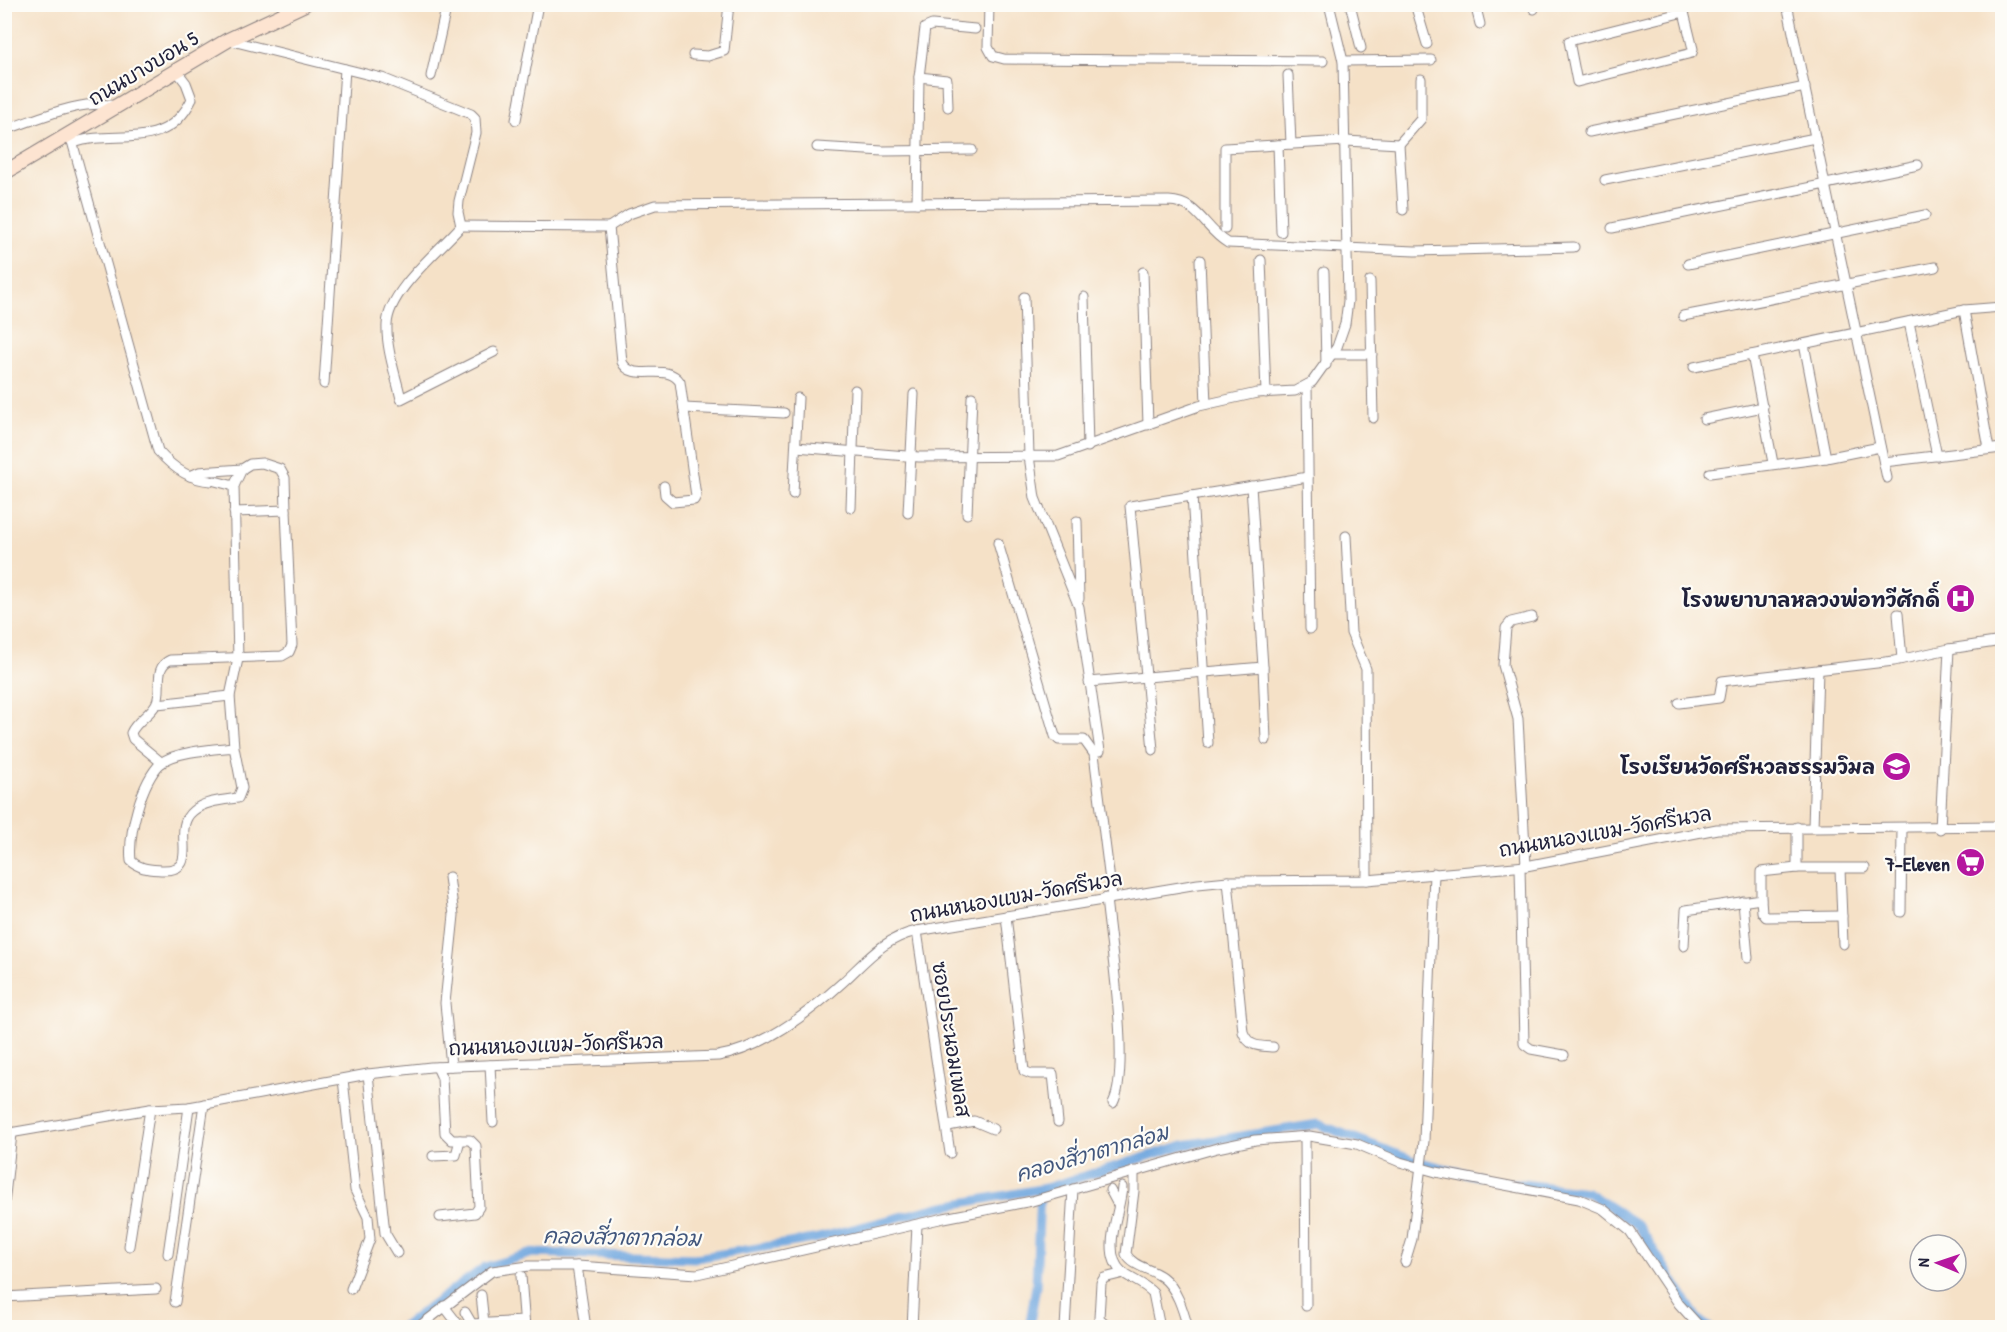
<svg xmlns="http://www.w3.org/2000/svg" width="2007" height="1332" font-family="'Patrick Hand','Playpen Sans Thai',sans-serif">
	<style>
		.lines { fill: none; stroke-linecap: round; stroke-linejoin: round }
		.canal { stroke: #71a7df; stroke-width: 9 }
		.street-casing { stroke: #8c8281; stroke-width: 11 }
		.secondary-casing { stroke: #8c8281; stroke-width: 16 }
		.street { stroke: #fff; stroke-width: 9 }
		.secondary { stroke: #fde4d1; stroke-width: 14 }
		.labels { text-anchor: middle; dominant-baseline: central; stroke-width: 4.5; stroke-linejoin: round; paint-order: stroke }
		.street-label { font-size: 20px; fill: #22223b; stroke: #fdfcf7 }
		.poi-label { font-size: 20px; font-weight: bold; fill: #22223b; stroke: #fdfcf7; text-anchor: end }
		.water-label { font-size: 21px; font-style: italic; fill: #42577d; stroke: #fdfcf7 }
	</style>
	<rect width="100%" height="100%" fill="#fdfcf7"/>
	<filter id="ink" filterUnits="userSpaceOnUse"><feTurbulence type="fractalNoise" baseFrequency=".0167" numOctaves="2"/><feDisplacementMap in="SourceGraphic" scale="12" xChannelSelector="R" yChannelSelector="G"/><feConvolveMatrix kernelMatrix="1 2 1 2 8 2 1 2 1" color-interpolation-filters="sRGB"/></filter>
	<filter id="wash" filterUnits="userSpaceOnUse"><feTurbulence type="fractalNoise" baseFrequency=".008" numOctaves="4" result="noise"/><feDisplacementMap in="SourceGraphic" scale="24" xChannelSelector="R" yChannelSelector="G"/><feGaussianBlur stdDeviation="1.35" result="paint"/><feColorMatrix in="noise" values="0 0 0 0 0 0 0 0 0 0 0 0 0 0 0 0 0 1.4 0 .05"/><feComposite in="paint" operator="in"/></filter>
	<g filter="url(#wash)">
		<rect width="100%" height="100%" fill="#f5e1c7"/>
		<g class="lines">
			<!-- canal -->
			<g class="canal">
				<path d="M1514,1183l73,9 51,33 60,95 12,8"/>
				<path d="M401,1328l84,-61 48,-14 163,5 118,-19 125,-32 107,-19 138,-43 134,-21 94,36 65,16"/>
				<path d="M1029,1328l7,-42 4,-94"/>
			</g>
		</g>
	</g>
	<g filter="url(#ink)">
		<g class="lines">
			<defs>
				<g id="street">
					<path d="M989,4l-1,43 5,9 11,3 319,2"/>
					<path d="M1350,4l11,44"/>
					<path d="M1415,4l12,40"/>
					<path d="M1475,4l5,20"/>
					<path d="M1533,4l1,5"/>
					<path d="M1682,4l11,45 -1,4 -115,29 -8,-41 115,-29"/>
					<path d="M1787,4l100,474"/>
					<path d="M228,40l154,38 89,36 4,4 1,15 -17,68 -1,11 3,14"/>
					<path d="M693,55l15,1 16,-5 5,-47"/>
					<path d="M1343,61l88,-1"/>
					<path d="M1288,75l3,69"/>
					<path d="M431,76l16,-72"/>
					<path d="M919,77l28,3 1,27"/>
					<path d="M516,120l22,-116"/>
					<path d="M4,130c35,-11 76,-32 112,-24"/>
					<path d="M1589,132l216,-45"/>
					<path d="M70,134l88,317c14,16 31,29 53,30"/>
					<path d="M73,143c43,-15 92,11 119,-44l-6,-16 -10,-13"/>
					<path d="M1399,144l4,66"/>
					<path d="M1278,145l3,87"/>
					<path d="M817,147l66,4 89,-1"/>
					<path d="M1605,180l210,-42"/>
					<path d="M917,203l2,-126 6,-49 7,-3 43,4"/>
					<path d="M461,226l148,1 20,-13 26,-9 514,-4c30,1 35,28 59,42l187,8 159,-4"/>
					<path d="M461,226c-22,25 -73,65 -74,99 -1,24 9,51 14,74l93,-47"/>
					<path d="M609,227l13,135c11,22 44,-1 58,20l16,114 -2,4 -21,2 -8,-7 -1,-9"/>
					<path d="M1612,228l306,-63"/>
					<path d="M1225,229v-81l121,-7 53,3 22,-25v-40"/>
					<path d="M1200,260l6,144"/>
					<path d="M1261,260l5,133"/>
					<path d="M1688,264l237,-49"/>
					<path d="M1143,272l5,153"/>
					<path d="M1324,272l2,93"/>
					<path d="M1370,281l3,137"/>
					<path d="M1024,297l5,159 6,42 44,109 21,144"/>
					<path d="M1084,297l4,150"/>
					<path d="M1964,310l25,139"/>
					<path d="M1683,316l252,-49"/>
					<path d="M1909,322l28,134"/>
					<path d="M1804,344l22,114"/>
					<path d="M1332,354h40"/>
					<path d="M1752,355l21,108"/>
					<path d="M1694,367l270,-57 38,-3"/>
					<path d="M324,384l21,-315"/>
					<path d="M1307,385l3,244"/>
					<path d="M684,408l100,5"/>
					<path d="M1704,419l59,-12"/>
					<path d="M796,447l123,10 139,-1 141,-50 58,-13 38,-2 17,-9 25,-35 8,-23 3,-23 -5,-240 -14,-57"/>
					<path d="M1884,462l118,-14"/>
					<path d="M214,471l28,-2"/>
					<path d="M1710,473l116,-15 54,-11"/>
					<path d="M190,476l9,-4 12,-1"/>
					<path d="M215,481l19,5"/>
					<path d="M793,494l5,-96"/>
					<path d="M1192,496l16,247"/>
					<path d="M851,508l4,-118"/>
					<path d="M908,513l6,-119"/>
					<path d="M967,514l5,-117"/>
					<path d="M1077,521l2,78"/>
					<path d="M1346,536l5,97 15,36 1,211"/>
					<path d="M998,543l57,193 4,4h25l10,14 18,143"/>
					<path d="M1898,614l4,45"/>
					<path d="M1263,667l3,73"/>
					<path d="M1089,682l174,-15 -12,-181"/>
					<path d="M1679,703l40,-5 3,-17 172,-20 55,-12 53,-8"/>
					<path d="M157,704l73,-8"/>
					<path d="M234,747l8,41 -4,10c-14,2 -34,3 -45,13 -24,19 11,61 -32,59 -13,-1 -21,-1 -30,-9 -3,-27 10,-79 30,-98 14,-12 55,-14 73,-16l-4,-51 8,-37 -4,-173 8,-17 8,-5 12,-1 18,6 5,9 1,32"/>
					<path d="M1153,750l-23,-244 178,-29"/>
					<path d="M162,763l-29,-24 -2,-6c5,-12 19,-18 25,-29 8,-14 -4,-36 14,-44l112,-4 7,-4 3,-7 -6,-135 -52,2"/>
					<path d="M1797,827v41h68"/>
					<path d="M1813,827l5,-157"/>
					<path d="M1940,829l9,-180"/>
					<path d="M1526,866l-8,-147 -15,-54 3,-37 5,-6 21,-5"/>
					<path d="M1520,867l4,177 7,5 33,6"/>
					<path d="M1840,869l3,75"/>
					<path d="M449,877l5,38 -9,88 6,63"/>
					<path d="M1228,881l15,151c6,15 15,14 30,15"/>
					<path d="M1106,898c4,44 25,171 7,205"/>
					<path d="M1761,899l1,13 4,5 76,-1"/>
					<path d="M1743,901l5,57"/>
					<path d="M1901,912l1,-84"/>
					<path d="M1006,916l18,155 7,3h22l5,48"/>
					<path d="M917,931l33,222"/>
					<path d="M1684,946l2,-36 75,-11v-27l36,-4"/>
					<path d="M490,1065l3,57"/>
					<path d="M437,1067l5,11 3,55 7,7h18l6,6 3,61 -4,6 -35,4"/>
					<path d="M368,1074l17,159 12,20"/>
					<path d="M343,1079l12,111 13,27 2,22 -19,50"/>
					<path d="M948,1126l26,-5 19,8"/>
					<path d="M4,1134l146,-25 39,-2 179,-33 63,-7 287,-11c46,-8 91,-43 125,-74 24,-22 41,-44 74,-51l281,-47 30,-3 139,-1 159,-14 191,-37 285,-3"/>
					<path d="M1305,1137l1,169"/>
					<path d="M433,1156l23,-1 4,-15"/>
					<path d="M1134,1171v20l-8,63c7,13 24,14 36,23 15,11 21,33 26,51"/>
					<path d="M1122,1187c-1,23 -22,65 0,85 10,8 22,11 31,21l7,35"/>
					<path d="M1110,1190l8,15"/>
					<path d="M4,1204l8,-70"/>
					<path d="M129,1246l21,-137"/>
					<path d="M168,1254l21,-147"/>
					<path d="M1405,1262l7,-23 12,-98 10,-268"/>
					<path d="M577,1266l9,62"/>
					<path d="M521,1276l4,52"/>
					<path d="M481,1295l3,28"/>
					<path d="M4,1297l152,-8"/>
					<path d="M175,1302l29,-198"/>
					<path d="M444,1306l17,22"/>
					<path d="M465,1312l7,12"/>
					<path d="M417,1328l75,-57 37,-5h48l120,8 247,-56 88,-17 185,-53 38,-8 54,-4 48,8 43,18 36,10 143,27 24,10 27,22 49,73 22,24"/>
					<path d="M463,1328l9,-4 52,-3"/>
					<path d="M912,1328l5,-103"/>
					<path d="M1065,1328l8,-139"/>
					<path d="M1118,1328l-10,-2 -9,-8 2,-35 3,-5 20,-5"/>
				</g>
				<path id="secondary" d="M4,173l224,-133 77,-36"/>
			</defs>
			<!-- street casing -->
			<use href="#street" class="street-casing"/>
			<!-- secondary casing -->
			<use href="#secondary" class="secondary-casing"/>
			<!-- street -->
			<use href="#street" class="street"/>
			<!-- secondary -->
			<use href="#secondary" class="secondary"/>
		</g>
	</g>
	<!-- icons -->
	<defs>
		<symbol id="hospital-disc" viewBox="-11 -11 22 22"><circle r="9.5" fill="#b5179e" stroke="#fdfcf7"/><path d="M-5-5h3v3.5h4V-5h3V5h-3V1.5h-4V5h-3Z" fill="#fff"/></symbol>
		<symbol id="school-disc" viewBox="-11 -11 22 22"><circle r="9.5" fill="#b5179e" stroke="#fdfcf7"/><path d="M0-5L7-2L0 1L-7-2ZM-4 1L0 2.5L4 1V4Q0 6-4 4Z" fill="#fff"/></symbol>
		<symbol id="supermarket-disc" viewBox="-11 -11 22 22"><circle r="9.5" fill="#b5179e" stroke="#fdfcf7"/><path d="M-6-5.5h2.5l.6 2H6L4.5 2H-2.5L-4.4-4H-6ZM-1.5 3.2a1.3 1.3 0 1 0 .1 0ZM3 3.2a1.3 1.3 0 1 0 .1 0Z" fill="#fff"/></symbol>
	</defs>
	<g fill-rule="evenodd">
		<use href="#hospital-disc" x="1944" y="582" width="33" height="33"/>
		<use href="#school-disc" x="1880" y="750" width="33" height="33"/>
		<use href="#supermarket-disc" x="1954" y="846" width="33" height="33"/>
	</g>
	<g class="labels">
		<!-- street labels -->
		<g class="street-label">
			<text transform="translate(143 68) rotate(-31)">ถนนบางบอน 5</text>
			<text transform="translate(1605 831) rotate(-10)">ถนนหนองแขม-วัดศรีนวล</text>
			<text transform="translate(1016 896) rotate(-10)">ถนนหนองแขม-วัดศรีนวล</text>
			<text transform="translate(952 1039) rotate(81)">ซอยประนอมเพลส</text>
			<text transform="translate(556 1044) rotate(-2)">ถนนหนองแขม-วัดศรีนวล</text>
		</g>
		<!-- poi labels -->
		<g class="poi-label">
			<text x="1940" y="599">โรงพยาบาลหลวงพ่อทวีศักดิ์</text>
			<text x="1875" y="766">โรงเรียนวัดศรีนวลธรรมวิมล</text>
			<text x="1950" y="863">7-Eleven</text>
		</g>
		<!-- water labels -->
		<g class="water-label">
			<text transform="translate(1092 1153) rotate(-16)">คลองสี่วาตากล่อม</text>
			<text transform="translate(622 1237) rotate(1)">คลองสี่วาตากล่อม</text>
		</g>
	</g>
	<!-- margin -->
	<rect width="2007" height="1332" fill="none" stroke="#fdfcf7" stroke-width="24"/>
	<!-- north arrow -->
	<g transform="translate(1938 1263) rotate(272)"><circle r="28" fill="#fdfcf7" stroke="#a5a5ac" stroke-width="1.5"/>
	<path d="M0-4.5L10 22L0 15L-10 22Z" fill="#b5179e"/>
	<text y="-9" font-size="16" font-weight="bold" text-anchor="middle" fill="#22223b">N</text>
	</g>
</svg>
